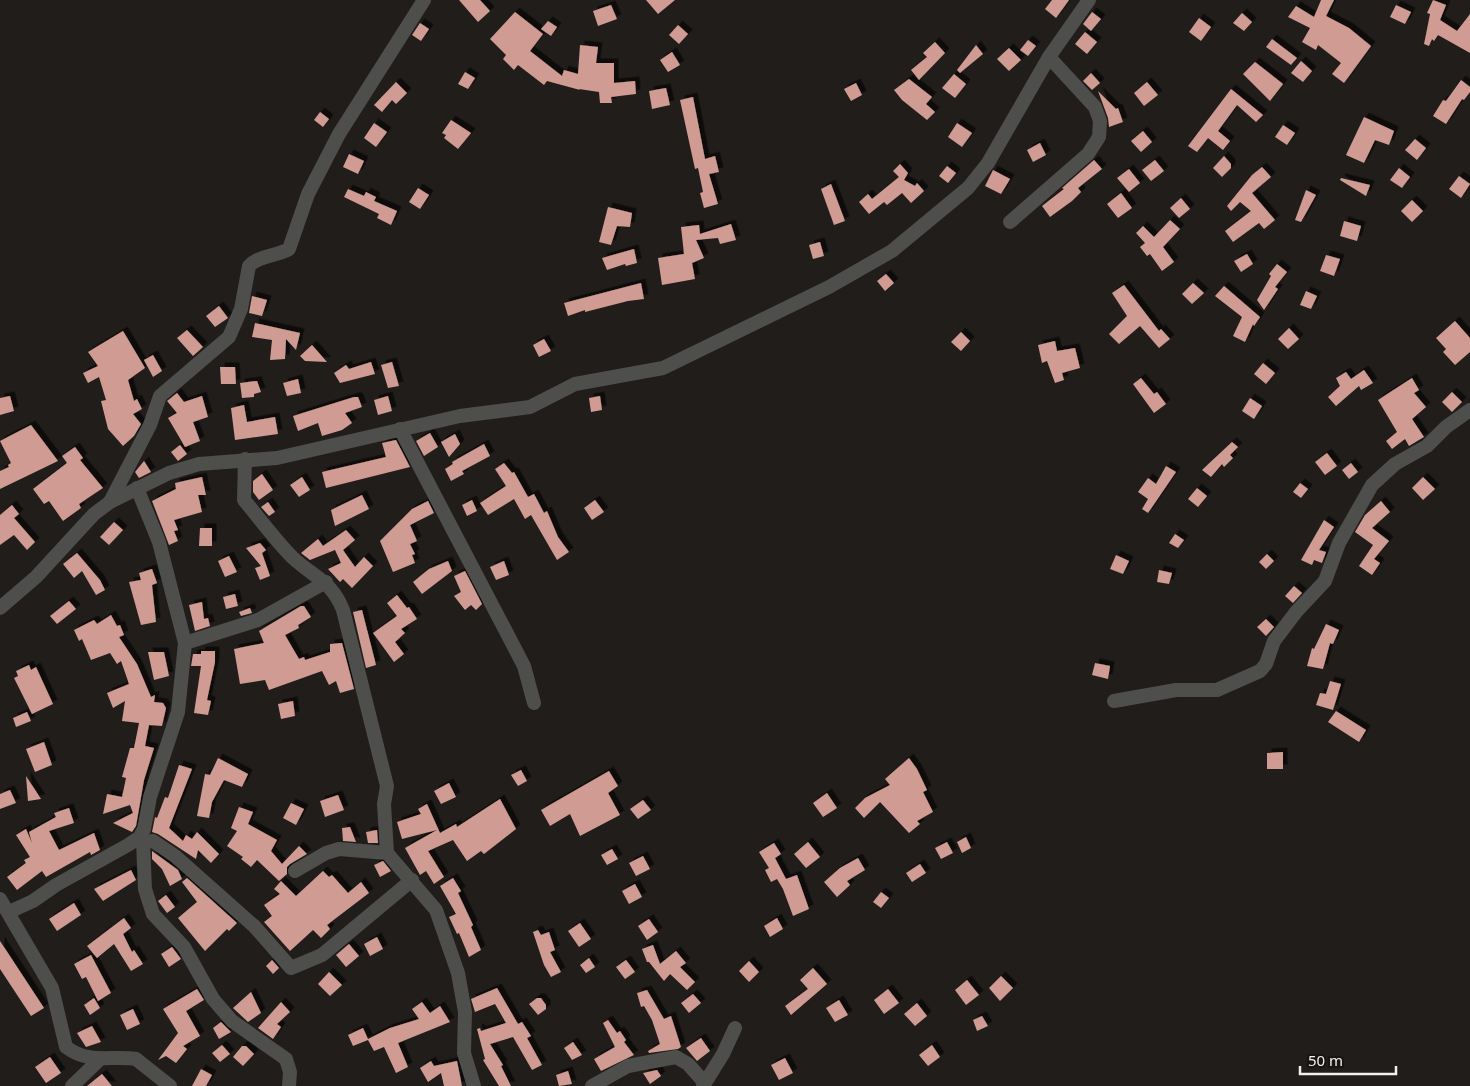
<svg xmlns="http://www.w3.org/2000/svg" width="1470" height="1086" font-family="'Noto Sans',sans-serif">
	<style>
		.building { fill: #cf9b92; filter: url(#shadow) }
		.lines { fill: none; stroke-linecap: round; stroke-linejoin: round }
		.minor { stroke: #4e4e4c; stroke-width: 14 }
	</style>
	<defs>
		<filter id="shadow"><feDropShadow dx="4.5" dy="-4.5" stdDeviation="0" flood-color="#0009"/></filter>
	</defs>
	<rect width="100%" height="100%" fill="#211d1a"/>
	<!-- building -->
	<g class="building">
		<path d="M459,0h21l10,11 -12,11z"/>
		<path d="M646,0h29l-17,14z"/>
		<path d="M1052,0h17l-13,18 -11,-9z"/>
		<path d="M1321,0h13l-8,16 23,12 22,18 -27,37 -12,-9 9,-11 -23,-18 -2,5 -14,-8 8,-14 -22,-11 8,-11 18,11z"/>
		<path d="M1433,0l13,5 -6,15 17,11 13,-17v39l-32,-18 -4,6 -2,-2 -3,7 -5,-2 6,-30 -3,-1z"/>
		<path d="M611,5l6,14 -19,7 -5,-15z"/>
		<path d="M1396,5l15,7 -6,12 -15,-7z"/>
		<path d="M515,12l28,22 -13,17 32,25 2,-6 14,4 2,-29 18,2 -2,16h18v20l21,-2 1,13 -25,3 1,6h-12l-1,-11 -20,-3 1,1 -33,-9 -3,4 -26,-20 -4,5 -11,-11 3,-4 -16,-16z"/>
		<path d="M1092,12l9,7 -10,12 -8,-7z"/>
		<path d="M1242,13l10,9 -8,9 -11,-8z"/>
		<path d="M1199,18l12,9 -10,14 -12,-9z"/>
		<path d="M548,21l9,6 -6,9 -10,-7z"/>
		<path d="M420,23l9,6 -8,12 -9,-6z"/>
		<path d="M678,25l10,9 -9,10 -10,-9z"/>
		<path d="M1085,32l12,10 -10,12 -12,-10z"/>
		<path d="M1272,39l25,19 -6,7 -25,-18z"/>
		<path d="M1028,40l8,6 -8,10 -8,-6z"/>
		<path d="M935,42l10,11 -26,27 -8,-10 16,-13 -4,-4z"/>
		<path d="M976,45l7,9 -23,19 -3,-3z"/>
		<path d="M1009,48l12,12 -12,11 -12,-12z"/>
		<path d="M672,52l8,13 -12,7 -8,-12z"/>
		<path d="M1301,61l11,10 -9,11 -12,-9z"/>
		<path d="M1255,62l28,22 -13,17 -27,-27z"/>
		<path d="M465,72l10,6 -7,11 -10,-5z"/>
		<path d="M1091,73l9,10 -8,7 -9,-9z"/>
		<path d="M954,74l12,10 -11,14 -13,-10z"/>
		<path d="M909,79l23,18 -6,7 9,8 -8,8 -25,-20 -8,-10z"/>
		<path d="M1461,80l9,7v5l-6,8 -2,-1 -16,25 -13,-8 10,-16 3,1z"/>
		<path d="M396,82l11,11 -11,11 -4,-4 -10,12 -8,-7z"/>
		<path d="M1147,82l11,13 -14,11 -10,-13z"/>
		<path d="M856,83l6,12 -11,6 -7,-12z"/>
		<path d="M666,88l4,17 -18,4 -3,-18z"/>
		<path d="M1231,89l32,26 -7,7 -19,-17 -19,26 12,10 -7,9 -15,-12 -11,14 -9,-6z"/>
		<path d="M1098,91l18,18 2,-1 5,14 -14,5 -1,-9z"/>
		<path d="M693,97l12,62 10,-3 4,16 -10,2 9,30 -14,4 -4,-15 3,-1 -5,-24 -3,1 -15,-69z"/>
		<path d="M320,112l9,7 -6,8 -9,-7z"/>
		<path d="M1364,117l30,14 -5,14 -14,-5 -11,23 -18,-8z"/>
		<path d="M451,120l20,13 -13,16 -14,-11 2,-3 -4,-2z"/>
		<path d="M374,123l13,9 -11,15 -12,-9z"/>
		<path d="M957,123l15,10 -10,14 -14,-10z"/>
		<path d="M1283,125l12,8 -8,12 -12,-8z"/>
		<path d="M1143,131l9,11 -11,10 -10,-11z"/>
		<path d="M1415,139l11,9 -9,12 -12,-10z"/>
		<path d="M1040,143l6,12 -13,7 -6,-12z"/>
		<path d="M349,154l15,7 -6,13 -15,-7z"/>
		<path d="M1224,156l7,8v4l-9,9 -9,-9z"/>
		<path d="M1094,160l8,9 -24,19 3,4 -9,9 -22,16 -8,-11 22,-17 -2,-1z"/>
		<path d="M1155,160l9,11 -13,10 -9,-11z"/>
		<path d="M900,164l8,9 -4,7 11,6 2,-3 7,8 -13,12 -9,-10 -15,12 -3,-3 -15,12 -10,-12 9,-8 4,5 27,-22 -6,-6z"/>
		<path d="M947,166l9,7 -8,10 -9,-7z"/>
		<path d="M1262,167l9,10 -19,16 23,27 -11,9 -5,-6 -26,19 -8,-11 26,-20 -11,-9 -9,9 -4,-5 25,-31z"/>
		<path d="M1399,168l11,9 -8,11 -12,-8z"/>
		<path d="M1129,169l11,14 -11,9 -12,-14z"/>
		<path d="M993,170l17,9 -9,15 -16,-8z"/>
		<path d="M1459,176l11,8 -9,14 -12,-9z"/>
		<path d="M1341,178l29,7 -4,11 -26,-16z"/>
		<path d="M831,184l14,37 -11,4 -13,-36z"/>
		<path d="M418,188l11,7 -9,14 -11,-7z"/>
		<path d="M348,189l16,7 2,-4 10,5 -2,4 23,10 -6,14 -14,-7 2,-4 -35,-17z"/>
		<path d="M1306,190l10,5 -15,27 -6,-2z"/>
		<path d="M1121,193l11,15 -14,10 -11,-14z"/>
		<path d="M1181,198l9,11 -11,9 -9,-10z"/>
		<path d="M1412,200l11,11 -11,11 -11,-11z"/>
		<path d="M608,207l24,6 -2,14 -13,-1 -6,19 -12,-3z"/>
		<path d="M1170,220l10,9 -17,18 11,15 -12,9 -12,-17 -3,2 -7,-9 5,-4 -9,-10 7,-7 11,11z"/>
		<path d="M1344,221l17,5 -4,15 -17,-5z"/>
		<path d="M731,224l5,16 -16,4 -2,-6 -22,2 8,18 -12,5 3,16 -33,6 -4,-27 26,-4 -3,-27 18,-2 1,9z"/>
		<path d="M820,242l4,14 -11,3 -4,-14z"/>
		<path d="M634,249l3,14 -11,3 -1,-2 -18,6 -5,-12z"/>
		<path d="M1247,254l6,10 -12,8 -7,-11z"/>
		<path d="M1326,255l14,4 -6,17 -14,-5z"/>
		<path d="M1277,264l10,8 -12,15 3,2 -14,21 -7,-10 14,-24 -2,-2z"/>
		<path d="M886,274l8,9 -9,8 -8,-10z"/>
		<path d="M641,283l3,16 -16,2 -43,11v-2l-17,6 -4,-13z"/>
		<path d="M1193,283l11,10 -12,11 -10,-10z"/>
		<path d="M1124,285l35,46 2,-2 9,10 -11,9 -19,-22 -21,18 -10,-10 18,-18 -15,-23z"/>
		<path d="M1224,286l36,31 -6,9 -1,-2 -8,18 -12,-6 9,-19 -27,-21z"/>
		<path d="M1306,291l11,5 -6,13 -11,-4z"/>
		<path d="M252,296l15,4 -5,16 -13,-3z"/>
		<path d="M219,306l9,12 -13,9 -9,-11z"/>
		<path d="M1455,321l15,17v14l-15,13 -12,-13 3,-3 -10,-11z"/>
		<path d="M255,323l45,10 -4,17 -10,-11 -1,20 -15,1 2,-20 -20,-3z"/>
		<path d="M1289,328l10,11 -11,10 -10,-10z"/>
		<path d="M187,330l16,17 -10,9 -16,-18z"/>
		<path d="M123,331l22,37 -17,12 6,21 3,-2 5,10 -9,5 8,10 -7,12 -11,10 -15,-17 -7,-28 5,-1 -7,-23 -11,6 -5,-10 15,-7 -10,-14z"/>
		<path d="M961,332l9,9 -9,10 -10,-9z"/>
		<path d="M544,339l7,12 -12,6 -6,-12z"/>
		<path d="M1055,341l2,10 18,-3 5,20 -18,5 2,7 -9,3 -8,-22 -5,2 -4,-18z"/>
		<path d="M312,345l15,17 -22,-1 -5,-5z"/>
		<path d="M153,355l9,16 -9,6 -9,-17z"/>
		<path d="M371,362l4,12 -35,9 -6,-10 12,-8 3,4z"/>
		<path d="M392,362l7,24 -11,2 -7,-23z"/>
		<path d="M1263,363l12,10 -9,11 -12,-10z"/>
		<path d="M220,367h15l1,17h-15z"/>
		<path d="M1364,370l9,13 -12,7 -2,-4 -23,20 -8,-9 12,-11 -4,-8 10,-6 5,7z"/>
		<path d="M1141,378l13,16 3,-2 9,12 -12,9 -21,-29z"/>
		<path d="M1412,378l7,12 -5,3 12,14 -14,12 12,18 -15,9 -4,-7 -13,10 -6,-8 11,-9 -19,-32z"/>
		<path d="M298,379l3,14 -14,3 -4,-13z"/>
		<path d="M257,381l4,11 -7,2v3l-12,1 -2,-15z"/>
		<path d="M1452,392l10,10 -10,10 -10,-10z"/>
		<path d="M177,393l7,9 18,-6 6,21 -15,5 7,19 -15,6 -17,-29 9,-5 -10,-12z"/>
		<path d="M10,396l4,15 -14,4v-17z"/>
		<path d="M388,396l4,15 -14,4 -4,-15z"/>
		<path d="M600,396l2,14 -11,2 -2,-14z"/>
		<path d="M354,397h4l4,10 -17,6 7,10 -10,7 -20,6 -4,-13 -20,8 -5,-15z"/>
		<path d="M1250,398l12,8 -8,13 -12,-8z"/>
		<path d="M244,405l3,17 28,-5 3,17 -43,6 -4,-32z"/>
		<path d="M31,425l27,36 -58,28v-18l9,-4 -1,-2 3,-2 -11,-22z"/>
		<path d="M430,433l8,14 -14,9 -8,-15z"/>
		<path d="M455,434l5,10 -11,13 -8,-15z"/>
		<path d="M396,440l14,27 -84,21 -4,-16 64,-15 -4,-14z"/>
		<path d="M1232,442l6,5 -8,8 3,3 -9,9 -2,-3 -11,13 -9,-7z"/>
		<path d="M484,444l6,12 -28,15 2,3 -13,7 -6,-12 8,-5 -1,-2z"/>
		<path d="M180,445l7,9 -9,7 -7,-9z"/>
		<path d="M75,447l8,11 -3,2 23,28 -24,16 2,4 -18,13 -14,-20 -5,3 -11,-15 34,-26 -5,-7z"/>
		<path d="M1327,453l10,13 -12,9 -10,-13z"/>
		<path d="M144,461l7,11 -12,6 -4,-6z"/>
		<path d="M504,463l8,10 2,-1 14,25 6,-3 10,19 3,-2 11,26 11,15 -12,8 -26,-45 -6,4 -11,-20 -26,16 -8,-12 26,-17 -11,-17z"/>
		<path d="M1351,463l7,9 -9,7 -7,-9z"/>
		<path d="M1166,466l10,6 -28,41 -6,-4 6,-10 -10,-7 10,-14 8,6z"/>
		<path d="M262,474l11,16 -14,10 -6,-8v-11z"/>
		<path d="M202,477l4,18h-8l4,17 -28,8 4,10 -4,1 4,10 -9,4 -17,-44 24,-12 -1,-6z"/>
		<path d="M302,477l8,13 -11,7 -9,-12z"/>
		<path d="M1423,477l12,12 -12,11 -11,-12z"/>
		<path d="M1300,483l8,6 -7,9 -8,-6z"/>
		<path d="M1197,488l10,8 -9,11 -10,-8z"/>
		<path d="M362,495l7,14 -34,17 -4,-16z"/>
		<path d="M472,500l5,11 -10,5 -5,-11z"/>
		<path d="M595,500l9,12 -12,8 -8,-12z"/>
		<path d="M428,501l6,12 -24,12 7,16 -7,3 5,10 -3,1 3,8 -22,9 -13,-31 32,-32z"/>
		<path d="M1381,501l9,11 -18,16 17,13 -15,18 6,4 -8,12 -13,-9 14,-21 -18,-13 10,-17z"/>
		<path d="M268,502l7,10 -6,4 -8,-9z"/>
		<path d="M12,505l7,9 -5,4 21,24 -8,8 -13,-15 -14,10v-30z"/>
		<path d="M1324,520l10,7 -15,23 7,2 -4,11 -8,-3 -2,5 -11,-5z"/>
		<path d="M114,522l9,8 -14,15 -9,-8z"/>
		<path d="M200,528h12v18h-13z"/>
		<path d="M346,530l9,10 -12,10 12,17 9,-10 9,9 -21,22 -9,-9 -3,3 -12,-13 13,-6 -6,-13 -25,10 -9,-7 17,-14 5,7z"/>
		<path d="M1175,534l9,6 -6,8 -9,-5z"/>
		<path d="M260,543l6,7 -4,3 8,23 -10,4 -5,-12 6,-2 -15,-18z"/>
		<path d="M77,553l23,27 5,10 -9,5 -14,-24 -8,7 -11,-14z"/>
		<path d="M1267,554l7,7 -8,8 -7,-7z"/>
		<path d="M1116,555l13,6 -6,13 -13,-5z"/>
		<path d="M229,556l8,16 -12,5 -7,-16z"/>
		<path d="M448,561l4,10 -30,23 -9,-12 16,-13z"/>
		<path d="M504,561l5,14 -13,5 -6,-13z"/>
		<path d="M152,569l5,14 -5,2 4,37 -15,3 -12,-43 12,-2 -2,-7z"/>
		<path d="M1159,570l13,3 -3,11 -12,-2z"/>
		<path d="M465,571l17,33 -6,6 -5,-5 -6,5 -11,-14 7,-4 -7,-16z"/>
		<path d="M1294,586l8,7 -9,10 -8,-7z"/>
		<path d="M235,594l3,12 -12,3 -3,-12z"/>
		<path d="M397,595l10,13 2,-1 8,12 -16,10 4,4 -10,9 9,12 -10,8 -21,-29 24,-17 -10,-13z"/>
		<path d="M69,601l7,8 -19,15 -7,-8z"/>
		<path d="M202,602l2,17 4,-1 2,8 -15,5 -6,-26z"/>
		<path d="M301,606h3l7,11 -13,8 1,3 -14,7 14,24 5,-2 1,3 25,-8v-8l12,-1 12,46 -14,4 -4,-12 -7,4 -7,-14 -53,19 -4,-10 -25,4 -6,-35 30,-6 -5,-12z"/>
		<path d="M250,608l2,5 -11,3 -2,-4z"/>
		<path d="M362,610l14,55 -10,3 -13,-56z"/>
		<path d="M111,615l6,11 3,-1 4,10 -5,2 18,27 14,33 4,-2 -1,7 9,1 3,5 -4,18 -13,-1 -4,21 9,2 -10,32 -8,46 -4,6 -19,-9 20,-10 -3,-8 -27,9 4,-20 15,3 4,-19 -4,-1 8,-29h4l5,-25 -17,-2 3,-20 -12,7 -6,-15 22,-9 -8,-23 -4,3 -7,-11 -19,7 -9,-21 -3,2 -5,-11 20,-10 3,4z"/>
		<path d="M1266,619l8,8 -8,9 -9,-9z"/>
		<path d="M1326,624l13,6 -6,14 -3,-1 -7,26 -16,-3 5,-18 2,1z"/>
		<path d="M201,651h14v11l-8,38 4,1 -3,14 -14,-2 7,-47h-10l2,-12h8z"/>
		<path d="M148,652h16l5,24 -15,4z"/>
		<path d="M1095,663l15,3 -2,13 -16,-4z"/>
		<path d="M29,665l2,5 5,-3 17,37 -21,10 -18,-36 4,-2 -2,-5z"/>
		<path d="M1330,681l11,3 -8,26 -17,-5 4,-12 6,1z"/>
		<path d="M293,701l2,15 -14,3 -3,-15z"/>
		<path d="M1336,711l30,19 -7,12 -31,-20z"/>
		<path d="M27,712l4,9 -15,6 -3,-9z"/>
		<path d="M44,742l8,23 -17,7 -9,-23z"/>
		<path d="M1283,752v17h-16v-16z"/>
		<path d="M218,758l30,16 -6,13 -18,-7 -12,22 -3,16 -12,-2 8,-42 5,1z"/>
		<path d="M909,758l8,11 10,21 -4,2 10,20 -16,9 3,3 -11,9 -29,-31 -16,16 -9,-10 10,-10 25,-13 -5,-6z"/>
		<path d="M179,765l13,4 -23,59 14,13 3,-6 6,4 5,-7 22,22 -8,9 -13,-13 -2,9 -38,-25 -6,-2 3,-15 2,1 8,-21 3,1z"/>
		<path d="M521,770l6,11 -9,5 -7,-11z"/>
		<path d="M609,771l9,15 -10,7 12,22 -40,21 -10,-22 -20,12 -9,-16z"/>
		<path d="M26,776l15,23 -13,2z"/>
		<path d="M449,783l7,14 -15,7 -7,-13z"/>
		<path d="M10,790l6,13 -16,6v-15z"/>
		<path d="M827,793l10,15 -14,9 -10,-14z"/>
		<path d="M338,795l6,15 -19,7 -5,-16z"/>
		<path d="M500,799l16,30 -32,25 -3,-3 -14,10 -14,-21 -25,11 16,26 -10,7 -8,-13 -6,4 -15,-27 32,-18 -35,9 -5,-17 24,-8 -3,-5 9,-5 13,29 16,-9 1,3z"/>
		<path d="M643,800l8,10 -13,9 -8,-10z"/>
		<path d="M291,803l13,6 -8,16 -13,-7z"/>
		<path d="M239,807l14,5 -5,12 29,16 -6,11 11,13 17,-18 8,8 -17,10 -3,3v7l-8,7 -22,-21 -6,7 -10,-8 2,-2 -16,-11 10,-15 -6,-3z"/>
		<path d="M69,808l5,15 -25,8 10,19 35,-17 6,17 -9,5 -1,-3 -44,25 -4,-6 -25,19 -10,-13 19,-14 -2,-3 6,-3 -14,-22 10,-6 6,14 -3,-11 27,-15 -2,-4z"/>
		<path d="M350,827l6,15 -13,-1 -1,-13z"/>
		<path d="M377,830l1,13h-10l-2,-11z"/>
		<path d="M966,837l5,11 -9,5 -5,-11z"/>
		<path d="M808,842l12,15 -14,11 -12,-14z"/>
		<path d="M947,842l6,11 -12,6 -6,-11z"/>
		<path d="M774,843l7,11 -6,4 11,21 11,-4 12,34 -16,7 -10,-27 -6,-10 -6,3 -6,-12 4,-2 -10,-16z"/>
		<path d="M612,849l6,10 -11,6 -6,-10z"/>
		<path d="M152,851l26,19 4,9 -12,7 -8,-17 -10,-10z"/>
		<path d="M643,856l7,13 -14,7 -7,-13z"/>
		<path d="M858,858l7,12 -18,11 3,4 -13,12 -13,-15 16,-14z"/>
		<path d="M383,861l8,10 -11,6 -6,-12z"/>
		<path d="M920,864l6,9 -14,9 -6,-9z"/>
		<path d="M131,870l5,10 -33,21 -9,-12z"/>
		<path d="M323,871l6,6 3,-2 16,18 13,-11 8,11 -42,32 3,4 -9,9 -8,-8 -23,21 -26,-29 8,-6 -8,-11 16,-11 -6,-5 7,-8 15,15z"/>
		<path d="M187,878l50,45 -8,8 -2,-2 -22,22 -27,-33 19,-16 -15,-20z"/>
		<path d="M453,878l8,13 -3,2 15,32 -2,2 10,23 -12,7 -10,-24 -2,1 -8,-17 7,-3 -16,-28z"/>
		<path d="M635,884l7,13 -13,7 -7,-13z"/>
		<path d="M881,892l8,6 -8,10 -8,-6z"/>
		<path d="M166,895l9,12 -8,6 -9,-12z"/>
		<path d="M74,903l7,12 -24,16 -8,-12z"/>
		<path d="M124,918l7,10 -8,6 9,18 2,-2 9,14 -12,7 -17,-27 -17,14 -10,-12z"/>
		<path d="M777,918l6,11 -13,8 -6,-11z"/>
		<path d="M649,919l9,13 -11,8 -9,-14z"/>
		<path d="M580,923l11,16 -12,8 -11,-16z"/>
		<path d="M538,930l3,5 8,-3 6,18 -5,2 11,20 -10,5 -7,-12 -11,-33z"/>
		<path d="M377,937l6,12 -13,7 -6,-12z"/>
		<path d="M0,941l44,67 -13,8 -31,-47z"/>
		<path d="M349,944l10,12 -13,11 -10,-12z"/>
		<path d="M653,945l7,19 16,-13 10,12 -6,4 15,15 -8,8 -17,-16 -6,7 -15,-19h-2l-5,-13z"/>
		<path d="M172,947l9,12 -12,8 -8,-13z"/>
		<path d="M91,955l20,38 -13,8 -12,-24 -4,2 -8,-15z"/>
		<path d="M589,958l6,9 -9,6 -6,-8z"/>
		<path d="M272,960l7,8 -6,6 -7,-8z"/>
		<path d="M626,960l9,12 -10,7 -9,-12z"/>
		<path d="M749,961l10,11 -10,10 -10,-11z"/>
		<path d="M813,968l14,16 -36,31 -6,-9 23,-17 -8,-9z"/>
		<path d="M329,972l13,13 -12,11 -12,-12z"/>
		<path d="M1001,976l12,12 -13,13 -11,-13z"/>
		<path d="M967,980l12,15 -13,10 -11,-15z"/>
		<path d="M497,988l21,36 4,-2 9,14 -4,2 15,27 -10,5 -19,-33 -23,7 13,21 -2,1 10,20h-12l-16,-26 2,-1 -8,-30 3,-1 1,3 25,-8 -11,-19 -20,8 -4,-13z"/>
		<path d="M197,989l7,11 -18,11 14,25 -17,10 4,3 -11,14 -10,-7 -8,4 20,-27 -15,-24z"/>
		<path d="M888,989l11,14 -15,11 -10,-14z"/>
		<path d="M647,990l17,29 7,-3 10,31 -3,2 -29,4 -1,-2 12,-7 -8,-24 -8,-14 -3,1 -4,-14z"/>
		<path d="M251,992l10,21 -13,9 -15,-14z"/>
		<path d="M693,994l8,9 -12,10 -8,-10z"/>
		<path d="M94,998l6,10 -10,7 -6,-10z"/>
		<path d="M537,998h4l5,7v4l-8,6 -9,-11z"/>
		<path d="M839,1000l9,15 -13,7 -9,-14z"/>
		<path d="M281,1002l9,10 -13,12 4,3 -8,12 -15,-11z"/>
		<path d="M422,1002l8,11 10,-7 10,16 -52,21 10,24 -12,6 -12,-26 -10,4 -6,-11 -15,6 -5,-11 15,-7 5,11 22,-11 29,-9 -7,-10z"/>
		<path d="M917,1003l10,13 -12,10 -11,-12z"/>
		<path d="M133,1009l7,15 -13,6 -7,-15z"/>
		<path d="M982,1016l6,10 -11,5 -4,-11z"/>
		<path d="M608,1020l9,13 3,-2 6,9 -2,2 10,13 -33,16 -7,-12 21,-12 -12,-24z"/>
		<path d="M221,1022l10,10 -12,7 -6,-11z"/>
		<path d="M92,1026l9,16 -15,5 -9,-14z"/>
		<path d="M701,1038l9,13 -13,10 -11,-13z"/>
		<path d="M573,1042l9,13 -10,5 -8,-12z"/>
		<path d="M222,1045l8,9 -10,8 -8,-9z"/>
		<path d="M932,1045l8,12 -12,9 -9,-11z"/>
		<path d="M242,1046h4l8,8 -11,12 -10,-9z"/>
		<path d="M50,1057l11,16 -15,10 -11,-16z"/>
		<path d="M785,1058l8,15 -14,7 -8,-15z"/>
		<path d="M431,1061l3,5 23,-5 5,25h-18l-3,-13 -13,9 -8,-14z"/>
		<path d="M201,1069l11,6 -6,11h-14z"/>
		<path d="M657,1070l4,6 -11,8 -7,-11z"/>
		<path d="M568,1071l4,13 -13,2 -3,-11z"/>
		<path d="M102,1074l10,12h-25z"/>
	</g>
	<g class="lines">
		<!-- minor -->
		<g class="minor">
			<path d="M1010,222l78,-68 11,-17 1,-16 -5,-14 -46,-50"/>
			<path d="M400,429l124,237 10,37"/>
			<path d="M245,459l-1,41c16,19 31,40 48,57 21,20 39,23 51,53l44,176 -3,18 3,49"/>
			<path d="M110,502l40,-77 10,-29 69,-59 12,-28 8,-43c8,-10 29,-10 40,-17l19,-55 31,-60 85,-134"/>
			<path d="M0,608l36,-31 58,-63 16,-12 59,-29 30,-9 78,-6 183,-42 70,-9 45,-23 88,-16 166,-81 63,-36 76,-63 20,-25 61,-106 40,-57"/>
			<path d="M185,643l73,-23 68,-38"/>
			<path d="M1114,701l62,-11h41l43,-19 6,-7 8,-23 22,-29 29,-31 14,-38 33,-58 23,-21 32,-18 19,-19 24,-17"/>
			<path d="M140,837l3,5 2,47 8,25 31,33 29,52 19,22 54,38 4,13 -1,14"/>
			<path d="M143,842l10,-1 22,15 79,70 37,42 31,-13 90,-75"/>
			<path d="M295,871l31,-18 13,-4 48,4 49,57 22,63 7,39 -1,41 10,33"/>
			<path d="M0,899l52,89 14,59c24,18 45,8 70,12l34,27"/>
			<path d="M9,912l24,-11 23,-16 72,-40 12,-8 4,-8 6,-32 28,-85 7,-69 -26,-101 -22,-54"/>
			<path d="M72,1086l27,-26"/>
			<path d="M592,1086l36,-20 48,-9 12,7 16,18"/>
			<path d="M703,1086l20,-32 12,-26"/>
		</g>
	</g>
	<!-- scale -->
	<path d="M1300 1066v8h96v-8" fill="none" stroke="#f2efed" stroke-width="2.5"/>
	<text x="1308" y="1066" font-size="15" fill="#f2efed" stroke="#171411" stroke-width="4" paint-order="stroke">50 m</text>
</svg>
